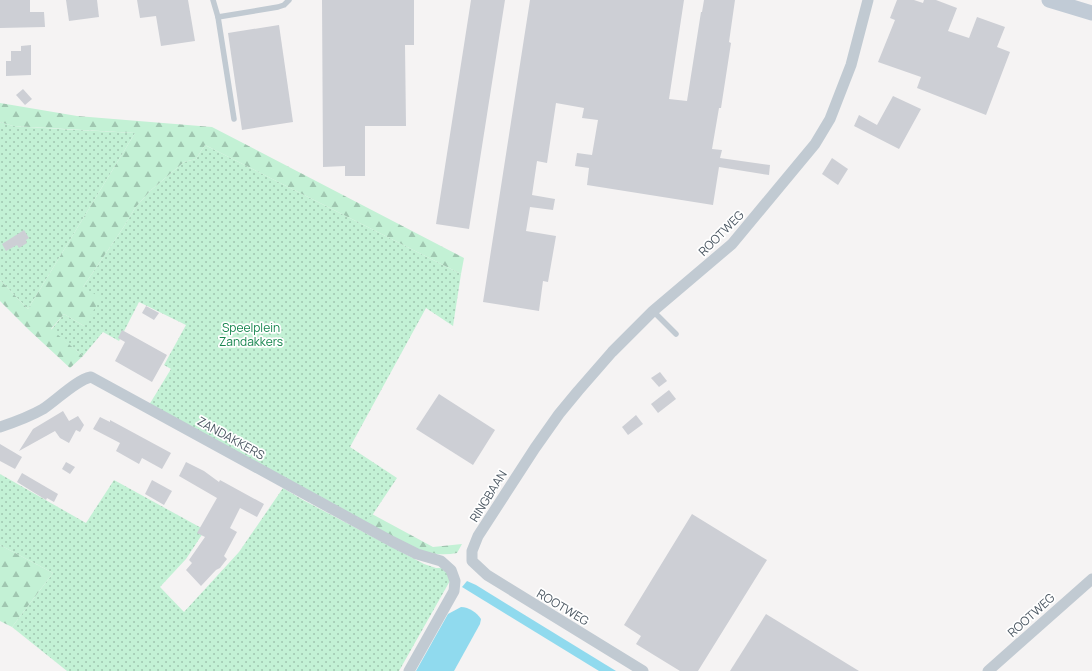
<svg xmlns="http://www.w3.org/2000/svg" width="1092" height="671" font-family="Manrope,sans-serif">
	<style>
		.grass { fill: url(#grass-dots) }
		.forest { fill: url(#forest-firs) }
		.water { fill: #90daee }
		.building { fill: #cdcfd5 }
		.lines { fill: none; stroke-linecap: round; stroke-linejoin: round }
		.lane { stroke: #c1cad2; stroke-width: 5.5 }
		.street { stroke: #c1cad2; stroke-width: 11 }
		.secondary { stroke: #c1cbd6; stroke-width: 15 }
		.labels { text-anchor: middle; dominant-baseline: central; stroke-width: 3.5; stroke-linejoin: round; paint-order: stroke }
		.street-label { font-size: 12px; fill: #4a5661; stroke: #fff }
		.park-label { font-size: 12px; fill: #17864f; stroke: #fff }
	</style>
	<defs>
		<pattern id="grass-dots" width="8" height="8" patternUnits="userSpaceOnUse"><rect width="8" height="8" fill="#c3f1d5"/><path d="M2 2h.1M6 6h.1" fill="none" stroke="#a0c6b0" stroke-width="1.8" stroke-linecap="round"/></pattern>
		<pattern id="forest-firs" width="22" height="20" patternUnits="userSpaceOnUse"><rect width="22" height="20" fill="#c3f1d5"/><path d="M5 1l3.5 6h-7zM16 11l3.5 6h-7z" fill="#a0c6b0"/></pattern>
	</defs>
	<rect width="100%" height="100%" fill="#f5f3f3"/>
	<!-- grass -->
	<g class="grass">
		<path d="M0,122l13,4 46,3 76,4 -107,176 -28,-29z"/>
		<path d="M205,145l256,129 -8,52 -27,-18 -76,139 47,31 -30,45 -218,-118 22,-36 -7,-4 22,-40 -47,-23 -20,39 -16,-9 -20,24 -32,-26 13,-16 20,12 -1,-39 40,-59 12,-20 15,-17 34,-29 12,-3z"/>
		<path d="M0,474l86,49 28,-43 91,50 -19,29 -26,28 24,25 55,-60 44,-64 20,12 121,64 12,4h8l7,11 -52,92h-332l-55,-44 41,-54 -53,-28z"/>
	</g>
	<!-- forest -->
	<g class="forest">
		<path d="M0,103l77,13 135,11 252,131 -3,16 -256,-129 -9,14 -12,3 -34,29 -15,17 -12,20 -40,59 18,11 -17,28 -20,-12 -13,15 32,27 -13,12 -41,-38 -29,-29v-21l28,29 107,-176 -122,-7 -13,-4z"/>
		<path d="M372,514l61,33 29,-3 -5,9c-33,7 -62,-15 -90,-30z"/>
		<path d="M0,545l53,28 -41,54 -12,-6z"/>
	</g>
	<!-- water -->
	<g class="water">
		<path d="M467,581l9,4 140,86h-17l-137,-84z"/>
		<path d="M461,607c8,0 16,6 20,12l-1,5 -26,47h-38l32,-57z"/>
	</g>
	<!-- building -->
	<g class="building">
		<path d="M0,0h30v12h14l1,15 -45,1z"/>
		<path d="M66,0h31l2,17 -30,4z"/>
		<path d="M137,0h51l7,41 -34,5 -5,-30 -16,2z"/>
		<path d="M322,0h92v45h-9l1,81h-41v50h-20v-10l-22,1z"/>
		<path d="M471,0h34l-36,229 -33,-5z"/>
		<path d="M530,0h154l-15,99 18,2 14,-89h1l2,-12h31l-6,42 2,1 -10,65h-2l-7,41 10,1 -2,8 50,7 -1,10 -50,-8 -6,38 -126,-20 2,-17 -14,-2 2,-13 15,2 6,-35 -16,-2 2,-10 -28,-5 -9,60 -10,-2 -5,34 23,4 -2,11 -23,-3 -4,24 30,5 -8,46 -5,-1 -4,30 -56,-9z"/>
		<path d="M897,0h17l9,3 1,-3h12l21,8 -9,23 21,7 8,-21 28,10 -8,20 13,5 -24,63 -69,-27 4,-11 -43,-15 17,-42 -5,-2z"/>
		<path d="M279,25l14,97 -51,8 -14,-97z"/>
		<path d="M31,45v30l-25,1v-15h5v-10h10v-5z"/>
		<path d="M23,89l9,10 -7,6 -9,-10z"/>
		<path d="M893,96l28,13 -22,40 -45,-23 5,-11 18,10z"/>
		<path d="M832,158l16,11 -10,16 -16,-11z"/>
		<path d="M24,230l5,8 -3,2 1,3 -8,5 -2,-3 -11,6 -4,-7z"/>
		<path d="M146,306l13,7 -5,7 -12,-7z"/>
		<path d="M122,330l45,25 -15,27 -37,-21 10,-19 -7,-4z"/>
		<path d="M660,372l7,9 -8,6 -8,-9z"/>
		<path d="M669,390l7,9 -18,14 -7,-9z"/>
		<path d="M439,394l56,36 -22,35 -57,-36z"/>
		<path d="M63,411l6,10 9,-5 6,9 -4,7 -4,-2 -7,13 -9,-5 -5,-7 -36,20 14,-22z"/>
		<path d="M636,415l7,9 -15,11 -6,-8z"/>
		<path d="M100,417l10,5v-2l61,33 -9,16 -20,-11 -3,6 -23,-13 4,-8 -27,-14z"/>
		<path d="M0,444l22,13 -7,12 -15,-8z"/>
		<path d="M66,462l9,5 -5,7 -8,-5z"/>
		<path d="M186,462l18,9 15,11 1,-2 44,24 -7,13 -17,-9 -10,20 7,4 -13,24 3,3 -7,9 -4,2 -15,16 -15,-16 6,-7 -3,-3 16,-23 -8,-4 20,-35 -38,-22z"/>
		<path d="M22,473l36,21 -4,8 -7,-4 -1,2 -29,-18z"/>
		<path d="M152,480l20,11 -8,14 -19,-11z"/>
		<path d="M692,514l75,46 -69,111h-18l-44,-27 5,-8 -17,-11z"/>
		<path d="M766,614l93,57h-129z"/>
	</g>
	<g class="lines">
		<!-- lane -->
		<g class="lane">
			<path d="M213,0l5,17 16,102"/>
			<path d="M218,17l60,-10 6,-2 5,-5"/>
			<path d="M653,311l23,23"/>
		</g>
		<!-- street -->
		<g class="street">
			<path d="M0,427c15,-5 29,-10 43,-18 14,-9 33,-29 48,-32l300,164 26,13 24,7 10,9 4,11 -1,10 -45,80"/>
			<path d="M643,671l-156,-96 -15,-14v-10l6,-15 57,-88 24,-34 19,-23 34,-39 41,-41 79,-67 83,-100 15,-25 21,-54 17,-65"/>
			<path d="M988,671l104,-92"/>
		</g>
		<!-- secondary -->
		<path class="secondary" d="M1049,0l43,13"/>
	</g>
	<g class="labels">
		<!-- street labels -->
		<g class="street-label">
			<text transform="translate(721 233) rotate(-45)">ROOTWEG</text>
			<text transform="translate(231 438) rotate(29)">ZANDAKKERS</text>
			<text transform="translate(488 496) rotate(-58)">RINGBAAN</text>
			<text transform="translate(563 607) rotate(31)">ROOTWEG</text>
			<text transform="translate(1031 615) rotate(-42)">ROOTWEG</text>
		</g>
		<!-- park labels -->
		<g class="park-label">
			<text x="251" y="327">Speelplein<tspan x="251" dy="14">Zandakkers</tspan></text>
		</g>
	</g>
</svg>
